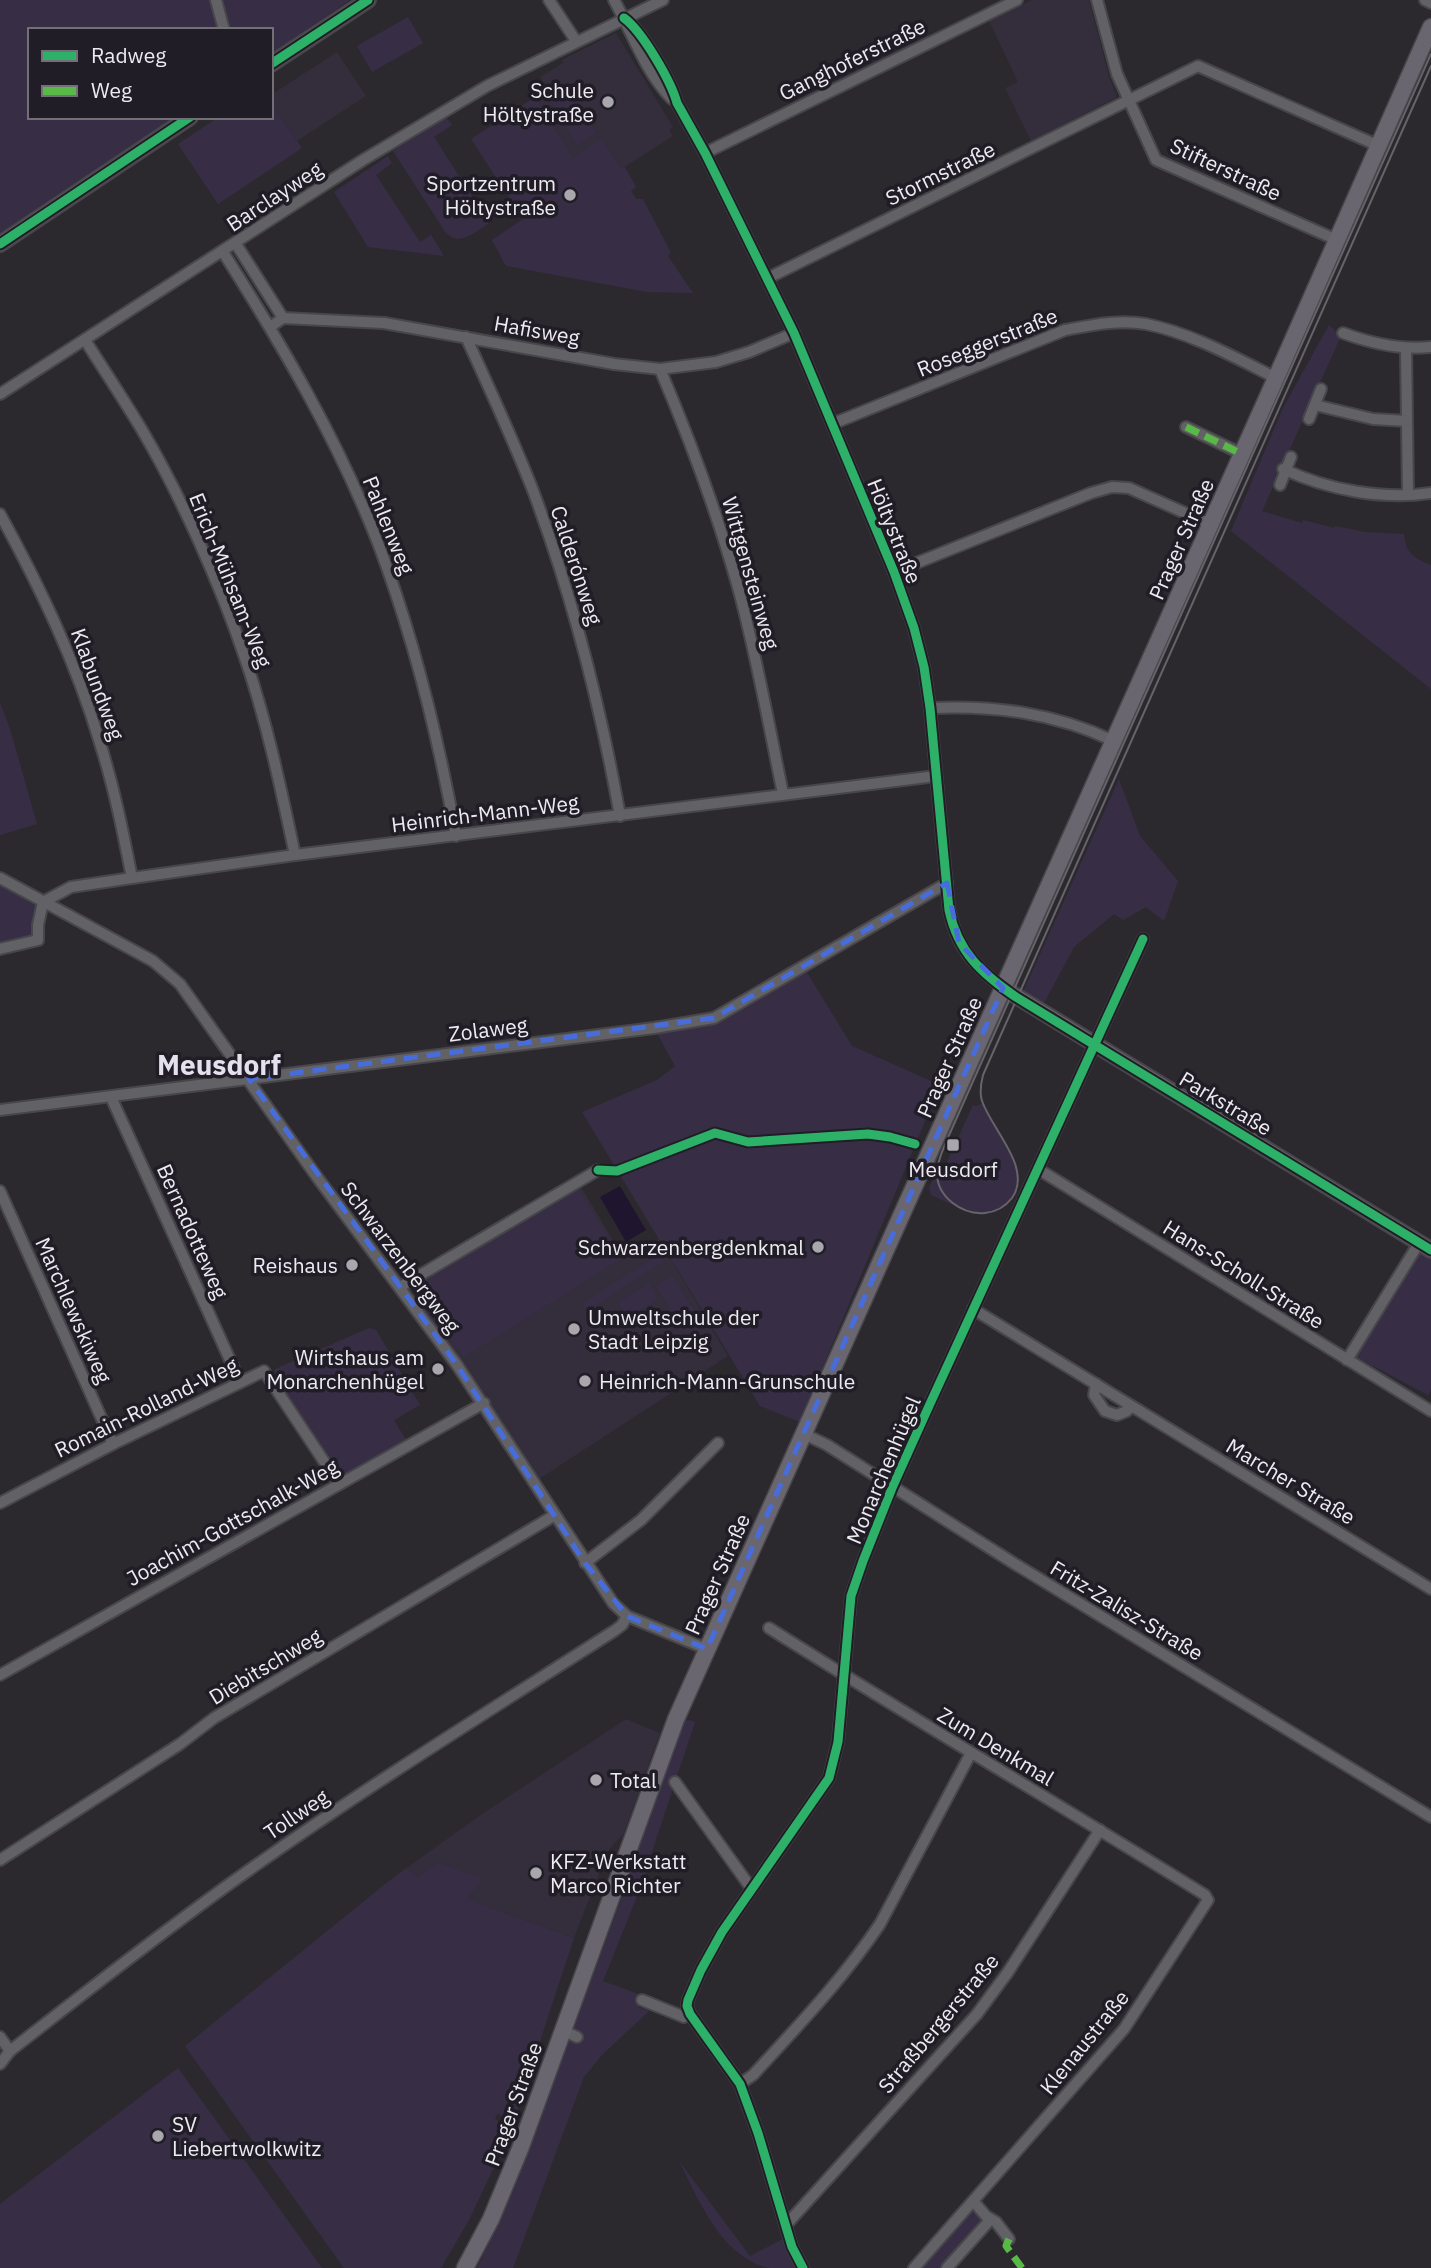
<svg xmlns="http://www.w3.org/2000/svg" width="1431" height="2268" font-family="'IBM Plex Sans',sans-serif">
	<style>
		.built { fill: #332d3c }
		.green { fill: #372e46 }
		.water { fill: #1f152f }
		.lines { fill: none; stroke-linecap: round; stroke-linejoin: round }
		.street-casing { stroke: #47464a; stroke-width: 14 }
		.secondary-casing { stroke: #47464a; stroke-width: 18 }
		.primary-casing { stroke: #47464a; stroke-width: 19 }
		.street { stroke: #626165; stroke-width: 10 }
		.secondary { stroke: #66646a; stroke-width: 14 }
		.primary { stroke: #6a666f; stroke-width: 16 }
		.tram { stroke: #666469; stroke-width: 2 }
		.quiet { stroke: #58b947; stroke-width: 7; stroke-dasharray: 14 7; stroke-linecap: butt }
		.cycleway-casing { stroke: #201d26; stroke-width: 13 }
		.cycleway { stroke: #2db169; stroke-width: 9 }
		.marked { fill: none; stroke: #476ddd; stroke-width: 5; stroke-dasharray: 14 9; stroke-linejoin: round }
		.poi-dot { fill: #a9a6ad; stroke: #201d26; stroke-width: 2.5 }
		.labels { text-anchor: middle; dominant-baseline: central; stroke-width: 7; stroke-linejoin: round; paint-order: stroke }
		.street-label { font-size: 21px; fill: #edeaf1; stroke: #201d26 }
		.poi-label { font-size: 21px; fill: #edeaf1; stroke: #201d26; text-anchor: end }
		.district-label { font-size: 28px; font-weight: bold; fill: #e4e0ed; stroke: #201d26 }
	</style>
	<rect width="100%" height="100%" fill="#2b292e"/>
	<!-- built -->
	<g class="built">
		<path d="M1032,0h57l20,76 8,21 -86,44 -26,-53 13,-6 -29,-61z"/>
		<path d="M616,33l57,94 -4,3 4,6 -52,33 -48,-11 -38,-61 12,-8 -7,-12 23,-14 -1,-3z"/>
		<path d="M337,52l29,44 -69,45 -26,-39v-7z"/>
		<path d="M580,1185l44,74 35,-20 69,117 -189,123 -77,-117 -46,-60 4,-21z"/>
		<path d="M626,1719l34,14 -36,100 -16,18 -34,87 -109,-39 18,-20 -64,-2 -14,-8 74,-53z"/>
	</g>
	<!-- green -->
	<g class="green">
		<path d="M0,0h350l-79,54v-24h-241v87h147l-177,120z"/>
		<path d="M408,17l15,26 -51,29 -15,-26z"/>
		<path d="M565,82l31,51 -19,12 -31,-51z"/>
		<path d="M535,97l38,61 29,-19 19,29 4,-1 11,20 -5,4 5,8h7l28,54 -3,3 25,37 -46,-1 -141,-26 -14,-26 31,-21 -52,-80z"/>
		<path d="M271,102l31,46 -84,56 -40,-60 41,-27h52z"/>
		<path d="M446,117l6,8 -18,12 55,86c-14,9 -29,24 -43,10l-53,-82z"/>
		<path d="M388,156l4,7 -16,12 44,67 11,-7 13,21 -76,-9 -34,-55z"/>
		<path d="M1329,325l12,11 -79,175 40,12 1,-3 31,8 1,-2 30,6 39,2c2,19 9,24 27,31v124l-200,-158 52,-123z"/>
		<path d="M0,703l10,26 27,95 -37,11z"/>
		<path d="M1119,779l21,57 38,45 -14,40 -18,-14 -23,13 -9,-6 -40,33 -30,56 -21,-11z"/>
		<path d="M0,885l36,21 -3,31 -33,7z"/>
		<path d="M803,966l49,80 88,39 -140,337 -40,-16 -178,-294 75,-32 18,-14 -21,-38 60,-10z"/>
		<path d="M983,1103c10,21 27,42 34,64 3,11 1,22 -6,31 -21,29 -55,8 -80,-3l-2,-7 6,-13 10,-2 1,-9 27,-59 3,1z"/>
		<path d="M578,1188l43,71 -157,98 -43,-57 3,-19z"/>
		<path d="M1421,1251l10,6v133l-3,5 -74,-39z"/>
		<path d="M660,1254l5,7 -79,50 -5,-7z"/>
		<path d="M672,1276l30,46 -16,11 -30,-47z"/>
		<path d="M649,1284l9,15 -31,19 -9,-15z"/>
		<path d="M369,1328l7,2 44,75 -26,15 12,20 -62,37 -7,-4 -64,-96 2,-8z"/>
		<path d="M690,1720l5,2 -56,169 -36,90 38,14 -3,12 11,4 -47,44 -18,22 -71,191h-36c36,-74 61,-151 90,-227l8,-2 4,-5 -6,-5 54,-145 53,-158 4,-5z"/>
		<path d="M438,1863l46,16 -18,20 108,39 -63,191 -13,-16 -3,5 15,15 -41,87 -28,48h-97l-159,-222 204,-165 16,-12 14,8z"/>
		<path d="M178,2068l144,200h-322v-64z"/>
		<path d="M679,2161l71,95 33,-17 14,29c-8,0 -19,0 -28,0 -48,-11 -70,-68 -90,-107z"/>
		<path d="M974,2211l8,6 -2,10 -38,41h-24l51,-55z"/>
	</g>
	<!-- water -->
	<path class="water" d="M620,1186l26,44 -20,12 -26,-45z"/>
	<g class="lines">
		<defs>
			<g id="street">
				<path d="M216,0l8,30"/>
				<path d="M549,0l27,41"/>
				<path d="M614,0c18,32 31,72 58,99"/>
				<path d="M1097,0l20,74 39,86 181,80"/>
				<path d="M1425,0l6,3"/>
				<path d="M624,18c18,13 47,63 53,85l28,50 89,180 100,239 20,56 10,39 6,41 19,202c8,37 24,55 54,78"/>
				<path d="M705,153l312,-153"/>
				<path d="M236,244l47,74"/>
				<path d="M223,252c59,93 115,188 155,291 36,95 60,193 78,293"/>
				<path d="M768,278l430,-212 181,80"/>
				<path d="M270,327l13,-9 101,5 230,41 46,5 56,-7 33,-10 45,-19"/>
				<path d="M1343,333c27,10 58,17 88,14"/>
				<path d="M466,337c23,50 46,100 66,151 40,106 68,216 88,328"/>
				<path d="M85,340c19,30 39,60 57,90 40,68 78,154 103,228 22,64 36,131 50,197"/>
				<path d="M1406,348l2,147"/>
				<path d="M660,369c31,73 58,146 79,222 18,67 30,135 44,203"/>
				<path d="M0,394l363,-234 124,-74 176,-86"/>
				<path d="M1315,405l58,14 34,2"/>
				<path d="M1309,419l12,-30"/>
				<path d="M832,424l233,-94c27,-5 55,-11 81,-6 45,9 90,34 130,54"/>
				<path d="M1186,427l56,27"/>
				<path d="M1283,469c45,21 99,31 148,24"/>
				<path d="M1280,485l11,-28"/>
				<path d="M0,514c40,73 76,148 100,229 14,44 23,89 32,135"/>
				<path d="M894,572l197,-79 21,-6 17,1 81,36"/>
				<path d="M930,708c65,-3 124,5 184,33"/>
				<path d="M0,878l153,83 27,23 137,193 140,188 156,238 14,13 80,33"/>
				<path d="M43,902l28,-15 61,-9 163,-23 641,-79"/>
				<path d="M0,949l38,-9v-15l5,-23"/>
				<path d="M111,1097l129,285"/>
				<path d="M0,1110l654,-82 60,-10 233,-135"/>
				<path d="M1038,1169l393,242"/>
				<path d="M0,1191l113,253"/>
				<path d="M400,1287l198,-117"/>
				<path d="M973,1309l458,280"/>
				<path d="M1347,1360l72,-117"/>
				<path d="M1096,1384l-2,11 11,16 12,4 10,-4 4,-5"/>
				<path d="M804,1434l23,11 188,119 416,253"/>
				<path d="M0,1503l113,-59 151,-73 75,113"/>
				<path d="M585,1563l56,-43 77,-77"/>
				<path d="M769,1628c144,91 291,177 436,267l3,5 -84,129 -210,239"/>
				<path d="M0,1675l484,-272"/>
				<path d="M675,1782l76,106"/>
				<path d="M0,1860l180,-116 34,-26 341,-203"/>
				<path d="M642,2000l42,17 6,-3"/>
				<path d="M562,2030l15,7"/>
				<path d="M0,2037l10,14"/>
				<path d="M0,2064l10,-13c77,-60 153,-120 232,-176 121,-86 247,-164 372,-244l8,-6 5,-9"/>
				<path d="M740,2084l13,-9c45,-49 90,-96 127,-151l91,-171"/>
				<path d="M974,2202l12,14 10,6 13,17"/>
				<path d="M786,2225l191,-211 31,-42 92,-142"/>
				<path d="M803,2268l-11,-21 -34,-114 -18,-49 -50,-70 -3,-8 1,-6 13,-30 21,-38 107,-154 9,-36 13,-146 12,-35 29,-73 37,-82 214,-467"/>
				<path d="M947,2268l43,-48"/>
			</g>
			<g id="secondary">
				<path d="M271,64l97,-64"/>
				<path d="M0,244l190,-127"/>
				<path d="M1003,988l428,262"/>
			</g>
			<path id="primary" d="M465,2268l26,-49 29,-70 156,-430 600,-1341 155,-351"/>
		</defs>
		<!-- street casing -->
		<use href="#street" class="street-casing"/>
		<!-- secondary casing -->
		<use href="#secondary" class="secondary-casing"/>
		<!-- primary casing -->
		<use href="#primary" class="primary-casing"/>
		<!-- street -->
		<use href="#street" class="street"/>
		<!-- secondary -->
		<use href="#secondary" class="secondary"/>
		<!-- primary -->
		<use href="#primary" class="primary"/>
		<!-- tram -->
		<path class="tram" d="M1431,54l-485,1088c-4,10 -9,20 -9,31 0,24 25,42 48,40 10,-1 20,-6 27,-15 21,-30 -20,-68 -30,-97 -3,-9 -1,-18 1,-26l448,-1009"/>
		<!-- quiet -->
		<g class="quiet">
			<path d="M1186,427l56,27"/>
			<path d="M1009,2239l-3,7 16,22"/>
		</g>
		<defs>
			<g id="cycleway">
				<path d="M624,18c18,13 47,63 53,85l28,50 89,180 100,239 20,56 10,39 6,41 19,202c9,42 32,63 67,87l415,253"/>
				<path d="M271,64l97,-64"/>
				<path d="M0,244l190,-127"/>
				<path d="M598,1170l19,1 98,-38 33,9 120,-8 22,3 25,7"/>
				<path d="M803,2268l-11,-21 -34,-114 -18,-49 -50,-70 -3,-8 1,-6 13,-30 21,-38 107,-154 9,-36 13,-146 12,-35 29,-73 37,-82 214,-467"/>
			</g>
		</defs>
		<!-- cycleway casing -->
		<use href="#cycleway" class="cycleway-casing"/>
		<!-- cycleway -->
		<use href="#cycleway" class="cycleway"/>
	</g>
	<!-- marked area -->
	<path class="marked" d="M947,883l12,60 44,45 -296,661 -80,-33 -42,-53 -128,-198 -208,-286 465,-61z"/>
	<!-- markers -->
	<g class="poi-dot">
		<circle cx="608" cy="102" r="7"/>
		<circle cx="570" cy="195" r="7"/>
		<rect x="946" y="1138" width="14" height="14" rx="3.5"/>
		<circle cx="818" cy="1247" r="7"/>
		<circle cx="352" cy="1265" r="7"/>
		<circle cx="574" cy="1329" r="7"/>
		<circle cx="438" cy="1369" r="7"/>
		<circle cx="585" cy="1381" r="7"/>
		<circle cx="596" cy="1780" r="7"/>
		<circle cx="536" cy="1873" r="7"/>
		<circle cx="158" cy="2136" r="7"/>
	</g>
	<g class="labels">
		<!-- street labels -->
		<g class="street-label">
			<text transform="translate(852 59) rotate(-26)">Ganghoferstraße</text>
			<text transform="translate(1226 169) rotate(25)">Stifterstraße</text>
			<text transform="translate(940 173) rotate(-26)">Stormstraße</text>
			<text transform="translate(274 196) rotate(-33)">Barclayweg</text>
			<text transform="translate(537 330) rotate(10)">Hafisweg</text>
			<text transform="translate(987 342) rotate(-22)">Roseggerstraße</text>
			<text transform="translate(389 525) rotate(68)">Pahlenweg</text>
			<text transform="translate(895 531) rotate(68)">Höltystraße</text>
			<text transform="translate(1181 539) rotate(-66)">Prager Straße</text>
			<text transform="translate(577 565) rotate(72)">Calderónweg</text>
			<text transform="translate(751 573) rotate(74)">Wittgensteinweg</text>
			<text transform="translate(231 580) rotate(68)">Erich-Mühsam-Weg</text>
			<text transform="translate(98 684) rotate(70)">Klabundweg</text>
			<text transform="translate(485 813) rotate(-7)">Heinrich-Mann-Weg</text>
			<text transform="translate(488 1029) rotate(-7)">Zolaweg</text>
			<text transform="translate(949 1057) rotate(-66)">Prager Straße</text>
			<text transform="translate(1226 1103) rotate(31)">Parkstraße</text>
			<text transform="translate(193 1231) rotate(66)">Bernadotteweg</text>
			<text transform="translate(401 1257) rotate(53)">Schwarzenbergweg</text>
			<text transform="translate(1244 1274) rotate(32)">Hans-Scholl-Straße</text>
			<text transform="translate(74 1310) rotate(66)">Marchlewskiweg</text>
			<text transform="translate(146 1407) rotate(-26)">Romain-Rolland-Weg</text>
			<text transform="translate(883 1470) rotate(-67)">Monarchenhügel</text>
			<text transform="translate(1291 1481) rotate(31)">Marcher Straße</text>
			<text transform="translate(232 1522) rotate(-29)">Joachim-Gottschalk-Weg</text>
			<text transform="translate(717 1574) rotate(-66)">Prager Straße</text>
			<text transform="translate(1127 1610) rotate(31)">Fritz-Zalisz-Straße</text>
			<text transform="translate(265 1666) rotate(-31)">Diebitschweg</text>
			<text transform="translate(996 1746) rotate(31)">Zum Denkmal</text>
			<text transform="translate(296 1814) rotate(-34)">Tollweg</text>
			<text transform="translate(938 2023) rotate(-50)">Straßbergerstraße</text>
			<text transform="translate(1084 2042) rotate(-51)">Klenaustraße</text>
			<text transform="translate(513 2104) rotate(-70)">Prager Straße</text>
		</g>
		<!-- poi labels -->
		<g class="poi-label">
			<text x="594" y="90">Schule<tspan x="594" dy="24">Höltystraße</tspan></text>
			<text x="556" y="183">Sportzentrum<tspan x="556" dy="24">Höltystraße</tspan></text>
			<text x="953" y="1169" text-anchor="middle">Meusdorf</text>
			<text x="804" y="1247">Schwarzenbergdenkmal</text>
			<text x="338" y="1265">Reishaus</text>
			<text x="588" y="1317" text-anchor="start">Umweltschule der<tspan x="588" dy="24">Stadt Leipzig</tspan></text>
			<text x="424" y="1357">Wirtshaus am<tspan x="424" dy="24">Monarchenhügel</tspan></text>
			<text x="599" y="1381" text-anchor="start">Heinrich-Mann-Grunschule</text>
			<text x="610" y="1780" text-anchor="start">Total</text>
			<text x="550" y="1861" text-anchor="start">KFZ-Werkstatt<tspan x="550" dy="24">Marco Richter</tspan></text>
			<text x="172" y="2124" text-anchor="start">SV<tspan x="172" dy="24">Liebertwolkwitz</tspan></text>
		</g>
		<!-- district labels -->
		<g class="district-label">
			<text x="219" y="1064">Meusdorf</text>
		</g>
	</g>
	<!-- legend -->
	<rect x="28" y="28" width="245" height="91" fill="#201d26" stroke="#726f77" stroke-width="2"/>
	<rect x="42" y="51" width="35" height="10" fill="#2db169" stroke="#726f77" stroke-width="2"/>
	<text x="91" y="63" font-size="21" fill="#edeaf1">Radweg</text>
	<rect x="42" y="86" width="35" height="10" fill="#58b947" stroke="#726f77" stroke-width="2"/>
	<text x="91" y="98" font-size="21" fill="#edeaf1">Weg</text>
</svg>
